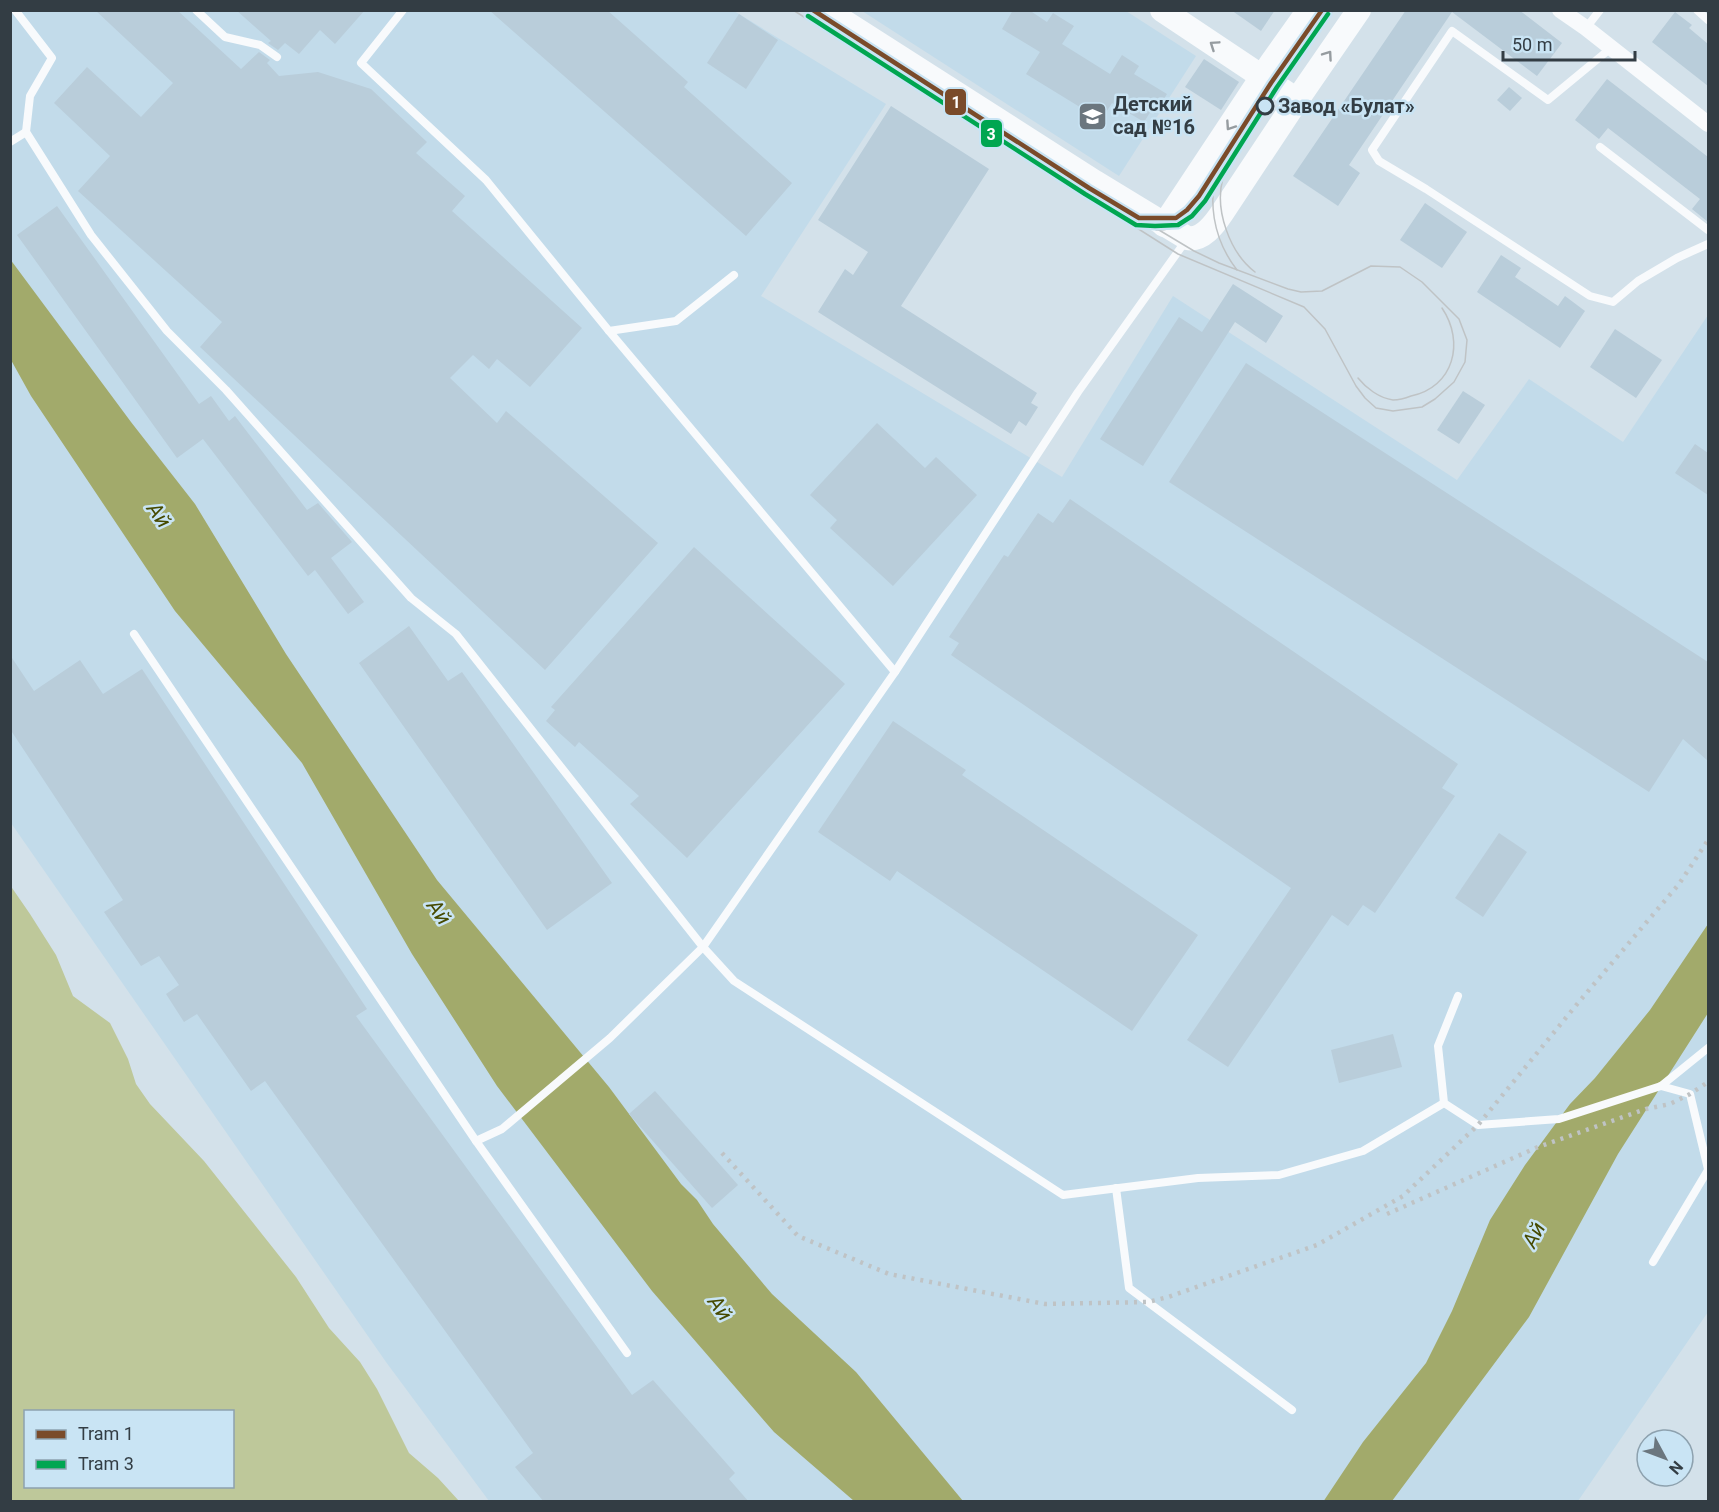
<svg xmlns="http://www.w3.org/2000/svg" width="1719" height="1512" font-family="Roboto,sans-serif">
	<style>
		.built { fill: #c2dbea }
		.forest { fill: #bec89a; fill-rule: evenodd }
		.water { fill: #a2aa6b }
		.building { fill: #b9cdda }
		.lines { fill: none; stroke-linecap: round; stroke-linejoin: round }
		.lane { stroke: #f8fafc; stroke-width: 8 }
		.street { stroke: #f8fafc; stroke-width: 16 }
		.secondary { stroke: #f8fafc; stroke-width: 24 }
		.tram { stroke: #bfc3c5; stroke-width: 1.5 }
		.rail { stroke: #bfc3c5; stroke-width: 4.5; stroke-dasharray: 3 6; stroke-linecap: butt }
		.tram-1-casing { stroke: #c9e4f4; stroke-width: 9 }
		.tram-2-casing { stroke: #c9e4f4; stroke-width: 9 }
		.tram-1 { stroke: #7a4b2a; stroke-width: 4.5 }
		.tram-2 { stroke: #00a651; stroke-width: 4.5 }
		.oneway { stroke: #969ca0 }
		.stop-dot { fill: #c9e4f4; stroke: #333d44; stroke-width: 3 }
		.labels { text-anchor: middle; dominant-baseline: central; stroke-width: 5; stroke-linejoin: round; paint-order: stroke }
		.poi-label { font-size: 20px; font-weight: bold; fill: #333d44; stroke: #c9e4f4; text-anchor: start }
		.stop-label { font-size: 20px; font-weight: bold; fill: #333d44; stroke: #c9e4f4; text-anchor: start }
		.water-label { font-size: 21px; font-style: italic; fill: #464a00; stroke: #c9e4f4 }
		.line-badge { stroke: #c9e4f4; stroke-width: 2 }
		.badge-label { font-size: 16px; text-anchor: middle; font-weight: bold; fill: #fff }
	</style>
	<rect width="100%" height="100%" fill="#d3e1ea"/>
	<!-- built -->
	<g class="built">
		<path d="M10,11h724l152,93 -125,192 301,181 111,-181 284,184 72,-101 94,63 85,-127v997l-130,189h-1089l-103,-139 -375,-539z"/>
		<path d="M862,11h264l70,45 -77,120z"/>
	</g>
	<!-- forest -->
	<path class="forest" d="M10,885l20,29 26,41 17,41 37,27 18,36 8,25 14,20 54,57 92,116 33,51 31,34 17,27 32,64 29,25 21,23h-448zM26,1412h206v74h-206z"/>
	<!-- water -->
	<g class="water">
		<path d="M10,259l121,163 64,82 91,150 151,226 172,207 72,97 16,16 16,24 59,70 84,78 107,129h-109l-80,-69 -122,-141 -155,-205 -85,-132 -110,-191 -127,-152 -144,-215 -20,-36z"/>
		<path d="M1708,924v89l-90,141 -89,163 -137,184 -69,1 40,-60 63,-79 26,-52 38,-91 35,-55 45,-61 25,-26 55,-68z"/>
	</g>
	<!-- building -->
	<g class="building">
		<path d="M95,10h82l64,59 18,-17 11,8 -3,3 12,13 39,-4 53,17 56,53 -11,11 49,43 -13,15 130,117 -52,59 -33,-28 -8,10 -16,-14 -23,23 47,45 9,-12 152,132 -113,127 -345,-323 22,-25 -144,-131 32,-35 -56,-53 33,-36 54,50 32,-34z"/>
		<path d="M236,10h129l-30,34 -15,-14 -21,24 -14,-11 -7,7 -10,-7 3,-2z"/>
		<path d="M489,10h118l81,72 -4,5 108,96 -46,53z"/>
		<path d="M1013,10h16l18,12 6,-9 21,13 -12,18 48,30 12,-19 17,11 -5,8 33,20 -12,20 -4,-3 -7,11 -32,-19 -11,17 -75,-46 14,-22 -38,-23z"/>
		<path d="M1231,10h44l-14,21z"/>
		<path d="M1406,10h113l43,33 -25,33 -85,-64 -103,153 11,8 -22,33 -45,-30z"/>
		<path d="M1675,12l17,13 -3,3 19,16v42l-56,-44z"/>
		<path d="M739,14l39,26 -32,49 -39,-26z"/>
		<path d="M1204,59l35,23 -18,28 -36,-23z"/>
		<path d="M1607,79l101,78v65l-16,-13 8,-10 -92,-71 -9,11 -24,-19z"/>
		<path d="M1509,87l13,11 -12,13 -13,-11z"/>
		<path d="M891,106l98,63 -88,137 136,87 -6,10 7,4 -12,19 -7,-5 -8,13 -193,-122 27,-43 8,6 15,-23 -50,-32z"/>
		<path d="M1425,203l42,29 -25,36 -42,-28z"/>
		<path d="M57,206l142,198 12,-8 18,25 6,-5 72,94 11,-7 34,39 -21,16 33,44 -16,12 -33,-44 -7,6 -105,-137 -26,19 -160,-223z"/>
		<path d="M1501,255l20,13 -6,9 43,29 7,-10 20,15 -25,37 -83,-56z"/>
		<path d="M1233,284l50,32 -17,27 -31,-21 -92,144 -43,-27 79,-122 23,15z"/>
		<path d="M1615,329l47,31 -26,38 -46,-31z"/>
		<path d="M1246,363l462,299v99l-25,-22 -34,53 -480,-310z"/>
		<path d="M1463,391l22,14 -26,39 -22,-14z"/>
		<path d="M877,423l48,45 11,-11 41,38 -84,91 -63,-58 7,-8 -27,-25z"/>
		<path d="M1695,444l13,9v42l-33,-22z"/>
		<path d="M1070,499l388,265 -16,24 13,8 -80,117 -12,-8 -15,21 -16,-11 -104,152 -41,-27 104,-152 -340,-233 8,-12 -10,-6 55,-82 4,2 30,-44 15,10z"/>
		<path d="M694,547l151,137 -158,174 -57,-54 9,-8 -60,-54 -4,5 -29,-26 9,-11 -4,-3z"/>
		<path d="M409,626l39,55 14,-9 150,211 -65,47 -188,-267z"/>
		<path d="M10,655l24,36 46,-31 23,34 39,-25 225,340 -11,7 276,379 21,-15 82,93 -6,6 20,23h-205l-29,-35 18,-14 -268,-372 -14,10 -54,-77 -13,8 -18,-28 13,-9 -20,-29 -18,10 -37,-54 19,-12 -113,-171z"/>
		<path d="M893,721l73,49 -4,5 236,160 -66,96 -235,-160 -7,10 -72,-49z"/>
		<path d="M1499,833l28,19 -44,65 -28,-19z"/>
		<path d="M1393,1034l9,33 -63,16 -8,-33z"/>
		<path d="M655,1091l83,94 -26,23 -83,-94z"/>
	</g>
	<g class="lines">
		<!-- lane -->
		<g class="lane">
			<path d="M15,10l37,48 -22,38 -4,36 65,103 76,96 59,59 185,208 45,36 247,313 31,34 329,214 135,-17 81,-3 84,-24 81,-48"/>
			<path d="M196,10l29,27 35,8 17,12"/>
			<path d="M403,10l-42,53 125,117 123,151 67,-10 58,-46"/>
			<path d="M1697,10l11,10"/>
			<path d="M1586,28l14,-18"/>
			<path d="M1611,48l-63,52 -96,-69 -80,119 7,11 47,28 164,107 23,6 25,-21 39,-23 31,-14"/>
			<path d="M10,142l16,-10"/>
			<path d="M1600,147l108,83"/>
			<path d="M609,331l286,341"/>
			<path d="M134,634l342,507 151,212"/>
			<path d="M1458,996l-20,50 6,57 34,22 81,-6 102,-33 47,-38"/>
			<path d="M1661,1086l29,8 18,75"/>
			<path d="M476,1141l26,-12 108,-91 93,-91 192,-275 183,-280 109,-153"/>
			<path d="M1116,1188l13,100 163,122"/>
			<path d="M1653,1262l55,-92"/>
		</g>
		<!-- street -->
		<path class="street" d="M1560,10l26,18 122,96"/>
		<!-- secondary -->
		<g class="secondary">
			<path d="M826,10l269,172 92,56c15,3 27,-13 35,-25l75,-113 62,-90"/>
			<path d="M1162,10l135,90"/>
			<path d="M1164,225l108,-163 37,-52"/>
		</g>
		<!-- tram -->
		<g class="tram">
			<path d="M793,10l385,244 126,53 21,22 31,57 9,12 11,10 17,3 29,-4 13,-8 19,-17 11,-20 2,-22 -8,-21 -37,-37 -22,-15 -29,-1 -49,25 -21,1 -13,-3 -69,-26 -25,-12 -55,-33"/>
			<path d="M1220,162c-14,37 -7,77 17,108"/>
			<path d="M1223,178c-9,32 7,75 32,94"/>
			<path d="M1156,230c23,0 36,-10 50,-26l60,-98 67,-96"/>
			<path d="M1358,378c8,10 21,20 35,22 5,0 13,-2 18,-4 43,-9 54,-54 31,-88"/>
		</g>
		<!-- rail -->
		<g class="rail">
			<path d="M722,1153l76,83 91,38 156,30 103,-2 20,-5 149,-52 86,-49 75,-71 100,-122 101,-119 29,-44"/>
			<path d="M1387,1214l151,-67 108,-38 24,-5 20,-10 18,-12"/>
		</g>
		<defs>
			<path id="tram-1" d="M813,10l276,178 50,30h37l11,-8 12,-14 72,-113 51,-73"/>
			<path id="tram-2" d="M808,16l277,178 51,31 19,1 23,-1 14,-9 13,-15 72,-114 51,-73"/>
		</defs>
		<!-- tram-1 casing -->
		<use href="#tram-1" class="tram-1-casing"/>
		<!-- tram-2 casing -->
		<use href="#tram-2" class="tram-2-casing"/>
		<!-- tram-1 -->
		<use href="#tram-1" class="tram-1"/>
		<!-- tram-2 -->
		<use href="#tram-2" class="tram-2"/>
	</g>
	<!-- one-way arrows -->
	<defs><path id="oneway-chevron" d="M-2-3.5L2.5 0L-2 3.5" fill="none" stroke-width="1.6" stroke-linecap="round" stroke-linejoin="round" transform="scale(1.5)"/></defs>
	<g class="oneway">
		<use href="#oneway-chevron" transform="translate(1214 45) rotate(-146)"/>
		<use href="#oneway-chevron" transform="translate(1328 55) rotate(-55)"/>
		<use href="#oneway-chevron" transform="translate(1230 126) rotate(124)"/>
	</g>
	<!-- icons -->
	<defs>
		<symbol id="school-square" viewBox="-11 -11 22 22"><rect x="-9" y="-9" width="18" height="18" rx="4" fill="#6b767e" stroke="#c9e4f4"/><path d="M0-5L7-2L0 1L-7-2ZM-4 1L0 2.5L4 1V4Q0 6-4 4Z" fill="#fff"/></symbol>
	</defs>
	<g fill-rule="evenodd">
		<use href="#school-square" x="1076" y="100" width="33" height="33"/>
	</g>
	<!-- markers -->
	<circle class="stop-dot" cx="1265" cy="106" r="8"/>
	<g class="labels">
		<!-- poi labels -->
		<g class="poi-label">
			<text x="1113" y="104">Детский<tspan x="1113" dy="23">сад №16</tspan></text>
		</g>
		<!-- stop labels -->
		<g class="stop-label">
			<text x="1278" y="106">Завод «Булат»</text>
		</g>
		<!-- water labels -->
		<g class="water-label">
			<text transform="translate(159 515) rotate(55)">Ай</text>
			<text transform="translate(439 912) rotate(55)">Ай</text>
			<text transform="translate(1534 1235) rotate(-63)">Ай</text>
			<text transform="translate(720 1308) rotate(55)">Ай</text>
		</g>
	</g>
	<g class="line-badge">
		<rect x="944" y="88" width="23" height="28" rx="6" fill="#7a4b2a"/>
		<rect x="980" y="119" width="23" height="29" rx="6" fill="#00a651"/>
	</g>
	<g class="badge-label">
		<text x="956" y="108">1</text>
		<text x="991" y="140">3</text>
	</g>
	<!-- border -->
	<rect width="1719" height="1512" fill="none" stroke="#333d44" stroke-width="24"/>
	<!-- legend -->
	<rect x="24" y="1410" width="210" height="78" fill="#c9e4f4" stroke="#8da1ae" stroke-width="1.5"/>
	<rect x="36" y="1430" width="30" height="9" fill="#7a4b2a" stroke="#8da1ae" stroke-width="1.5"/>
	<text x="78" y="1440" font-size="18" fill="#333d44">Tram 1</text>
	<rect x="36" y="1460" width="30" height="9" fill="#00a651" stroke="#8da1ae" stroke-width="1.5"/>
	<text x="78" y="1470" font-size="18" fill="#333d44">Tram 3</text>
	<!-- north arrow -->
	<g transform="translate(1665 1458) rotate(131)"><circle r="28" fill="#c9e4f4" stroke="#8da1ae" stroke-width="1.5"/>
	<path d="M0-4.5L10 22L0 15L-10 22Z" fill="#6b767e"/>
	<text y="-9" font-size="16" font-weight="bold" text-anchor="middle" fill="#333d44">N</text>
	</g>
	<!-- scale -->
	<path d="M1503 51v9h132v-9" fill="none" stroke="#333d44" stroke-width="3"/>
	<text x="1512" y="51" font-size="18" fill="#333d44" stroke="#c9e4f4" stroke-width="4.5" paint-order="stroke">50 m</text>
</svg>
